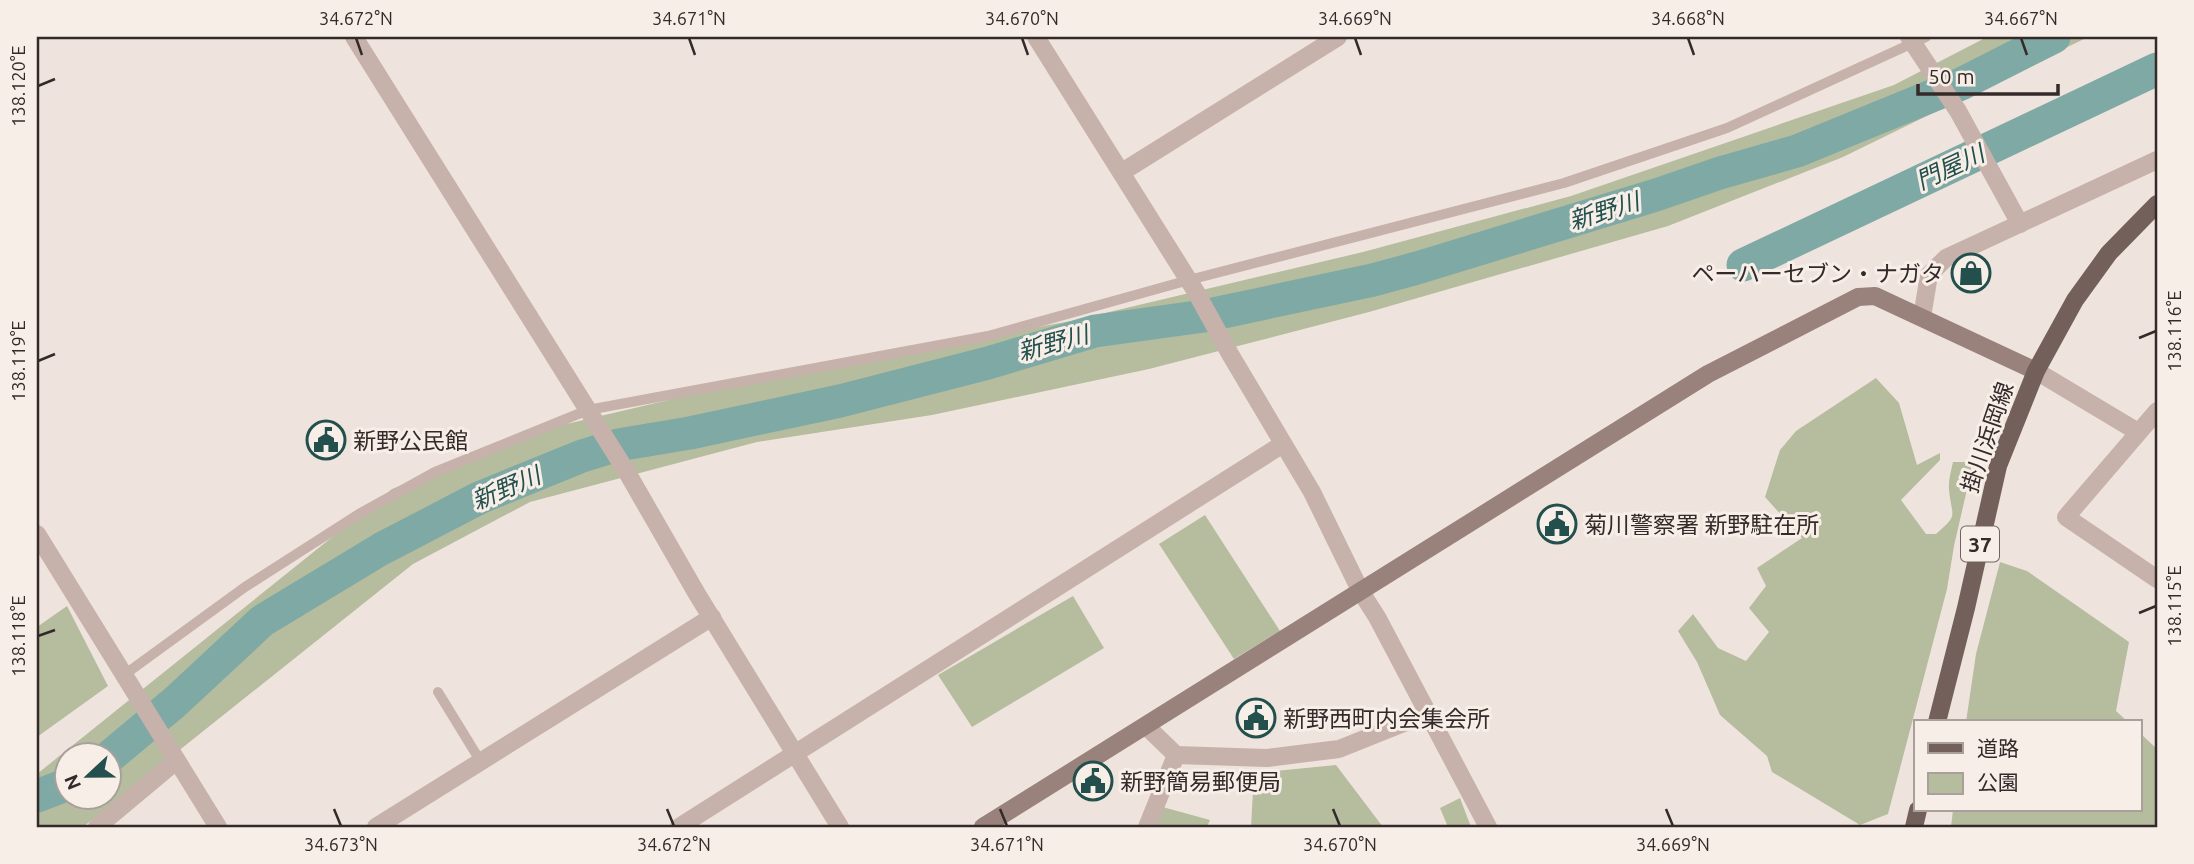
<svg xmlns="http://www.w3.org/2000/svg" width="2194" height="864" font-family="Ubuntu,'Noto Sans JP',sans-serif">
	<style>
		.green { fill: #b6bc9e; fill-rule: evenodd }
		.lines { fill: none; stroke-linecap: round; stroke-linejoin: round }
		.river { stroke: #7fa9a4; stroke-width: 33 }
		.lane { stroke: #c6b2aa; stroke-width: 10 }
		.street { stroke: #c6b2aa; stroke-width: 18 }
		.secondary { stroke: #99827b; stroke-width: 18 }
		.primary { stroke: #74605b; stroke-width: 18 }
		.ticks { fill: none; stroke: #342a29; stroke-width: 2.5 }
		.labels { text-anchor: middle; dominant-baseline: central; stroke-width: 6; stroke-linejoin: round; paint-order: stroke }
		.shield { fill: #f7eee8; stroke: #6e6562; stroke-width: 2 }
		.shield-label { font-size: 21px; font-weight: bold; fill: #342a29 }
		.poi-label { font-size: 23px; fill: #342a29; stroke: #f7eee8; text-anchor: start }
		.street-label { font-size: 23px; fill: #342a29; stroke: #f7eee8 }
		.water-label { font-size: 24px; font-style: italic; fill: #23504d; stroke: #f7eee8 }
		.neatline { fill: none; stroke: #342a29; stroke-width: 2.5 }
		.ticks-label { font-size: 18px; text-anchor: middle; fill: #342a29 }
	</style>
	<rect width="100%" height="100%" fill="#efe4dd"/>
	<!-- green -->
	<g class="green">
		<path d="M1987,37h101l-245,120 -175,69 -299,86 -220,57 -217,46 -175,27 -227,60 -117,62 -330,263h-46v-53l355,-285 149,-59 238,-56 292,-53 292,-69 208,-56 323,-111zM66,756h42v42h-42z"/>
		<path d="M1876,378l23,25 18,62 23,-12v7l-39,40 25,34h10c23,-20 16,-16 13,-44 -1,-8 2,-19 4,-28h18v10l-17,74 -7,43 -59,225 -28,11 -88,-53 -5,-16 -47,-41 -23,-53 -19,-31 15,-17 25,34 28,13 23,-29 -20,-24 17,-22 -9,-18 45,-30 -37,-41 15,-47 16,-19z"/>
		<path d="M1205,515l75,116 -46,28 -75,-115z"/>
		<path d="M2000,562l27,9 102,71 -13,69 12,11h-162l10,-68z"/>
		<path d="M1073,596l31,52 -132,79 -34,-52z"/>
		<path d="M67,606l41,80 -71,51v-110z"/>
		<path d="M2140,733l17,16v78h-206l2,-17h187z"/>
		<path d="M1336,765l47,62h-132l3,-54z"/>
		<path d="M1460,798l11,29h-23l-8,-19z"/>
		<path d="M1159,806l51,14 -3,7h-56z"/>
	</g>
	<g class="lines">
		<!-- river -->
		<g class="river">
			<path d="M1743,265l414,-196"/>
			<path d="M108,758l67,-56 87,-81 119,-72 98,-51 103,-42 36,-11 72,-12 150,-32 148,-38 107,-32 109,-15 169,-36 44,-12 239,-73 64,-22 77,-22 164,-67 93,-47"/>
			<path d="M37,796l29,-11"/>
		</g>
		<!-- lane -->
		<g class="lane">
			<path d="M124,675l121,-88 114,-73 76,-42 153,-62 400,-74 201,-56 375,-97 163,-55 199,-91"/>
			<path d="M438,692l43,70"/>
		</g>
		<!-- street -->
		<g class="street">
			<path d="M354,37l274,437 69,120 143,233"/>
			<path d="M1036,37l160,255 34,62 82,138 49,100 16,25 111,210"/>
			<path d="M1909,37l49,74 62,113"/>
			<path d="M1122,172l216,-135"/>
			<path d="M1922,317l7,-42 17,-17 211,-98"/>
			<path d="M2036,371l102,61"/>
			<path d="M2157,411l-91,106 91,62"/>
			<path d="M37,534l181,293"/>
			<path d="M1146,726l30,29"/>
			<path d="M97,827l79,-66"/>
			<path d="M376,827l336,-210"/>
			<path d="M679,827l604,-383"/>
			<path d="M1147,827l29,-72 91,3 72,-9 90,-36"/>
		</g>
		<!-- secondary -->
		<path class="secondary" d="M983,827l725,-453 150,-77 17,-1 161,75"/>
		<!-- primary -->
		<g class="primary">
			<path d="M1937,722l29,-114 32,-142 38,-95 39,-71 34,-47 48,-49"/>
			<path d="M1914,827l4,-17"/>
		</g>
	</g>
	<!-- ticks -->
	<path class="ticks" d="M356,38l6,17M689,38l6,17M1022,38l6,17M1355,38l6,17M1688,38l6,17M2021,38l6,17M38,86l17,-7M2139,338l17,-7M38,361l17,-7M2139,613l17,-7M38,636l17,-6M334,809l7,17M667,809l7,17M1000,809l7,17M1333,809l7,17M1666,809l7,17"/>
	<!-- icons -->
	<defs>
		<symbol id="shop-ring" viewBox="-11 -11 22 22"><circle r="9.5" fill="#f7eee8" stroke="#23504d" stroke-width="1.5"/><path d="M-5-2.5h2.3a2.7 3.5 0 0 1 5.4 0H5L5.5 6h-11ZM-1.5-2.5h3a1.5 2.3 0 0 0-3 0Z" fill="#23504d"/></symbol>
		<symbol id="civic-ring" viewBox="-11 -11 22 22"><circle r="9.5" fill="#f7eee8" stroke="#23504d" stroke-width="1.5"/><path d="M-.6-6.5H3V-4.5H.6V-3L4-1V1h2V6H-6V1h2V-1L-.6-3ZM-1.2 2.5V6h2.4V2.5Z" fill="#23504d"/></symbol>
	</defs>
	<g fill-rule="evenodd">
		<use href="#shop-ring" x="1949" y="251" width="44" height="44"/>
		<use href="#civic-ring" x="304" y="418" width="44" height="44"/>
		<use href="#civic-ring" x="1535" y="502" width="44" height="44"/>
		<use href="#civic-ring" x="1234" y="696" width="44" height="44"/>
		<use href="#civic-ring" x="1071" y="759" width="44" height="44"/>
	</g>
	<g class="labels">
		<!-- shield labels -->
		<rect class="shield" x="1961" y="526.5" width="38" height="35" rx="5"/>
		<g class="shield-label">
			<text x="1980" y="544">37</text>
		</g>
		<!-- poi labels -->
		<g class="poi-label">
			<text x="1944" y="273" text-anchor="end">ペーハーセブン・ナガタ</text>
			<text x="353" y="440">新野公民館</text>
			<text x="1584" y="524">菊川警察署 新野駐在所</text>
			<text x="1283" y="718">新野西町内会集会所</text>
			<text x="1120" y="781">新野簡易郵便局</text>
		</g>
		<!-- street labels -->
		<g class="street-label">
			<text transform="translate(1987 437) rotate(-71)">掛川浜岡線</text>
		</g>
		<!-- water labels -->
		<g class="water-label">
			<text transform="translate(1950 167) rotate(-25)">門屋川</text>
			<text transform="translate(1604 211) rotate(-17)">新野川</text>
			<text transform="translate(1053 343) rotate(-15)">新野川</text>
			<text transform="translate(506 488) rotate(-23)">新野川</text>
		</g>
	</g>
	<!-- border -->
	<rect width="2194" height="864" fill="none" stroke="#f7eee8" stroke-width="77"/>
	<!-- legend -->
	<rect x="1914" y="720" width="228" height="91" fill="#f7eee8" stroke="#a9a09c" stroke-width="2"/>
	<rect x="1928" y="743" width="35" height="10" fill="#74605b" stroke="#a9a09c" stroke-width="2"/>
	<text x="1977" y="756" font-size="21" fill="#342a29">道路</text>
	<rect x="1928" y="773" width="35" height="21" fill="#b6bc9e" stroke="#a9a09c" stroke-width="2"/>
	<text x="1977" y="790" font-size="21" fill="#342a29">公園</text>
	<!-- north arrow -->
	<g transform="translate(88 776) rotate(248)"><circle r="33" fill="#f7eee8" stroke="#a9a09c" stroke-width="2"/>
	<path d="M0-5L12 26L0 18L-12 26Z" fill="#23504d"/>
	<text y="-10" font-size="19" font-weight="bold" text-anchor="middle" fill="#342a29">N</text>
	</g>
	<!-- scale -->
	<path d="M1918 84v10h140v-10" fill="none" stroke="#342a29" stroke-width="3.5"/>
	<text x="1928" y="84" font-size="21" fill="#342a29" stroke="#f7eee8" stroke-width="5" paint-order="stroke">50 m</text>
	<rect x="38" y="38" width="2118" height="788" class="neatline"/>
	<g class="ticks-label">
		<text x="356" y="25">34.672°N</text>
		<text x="689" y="25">34.671°N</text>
		<text x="1022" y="25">34.670°N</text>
		<text x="1355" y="25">34.669°N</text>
		<text x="1688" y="25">34.668°N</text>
		<text x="2021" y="25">34.667°N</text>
		<text transform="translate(19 86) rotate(-90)" y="6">138.120°E</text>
		<text transform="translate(2175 331) rotate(-90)" y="6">138.116°E</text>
		<text transform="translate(19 361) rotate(-90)" y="6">138.119°E</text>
		<text transform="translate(2175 606) rotate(-90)" y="6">138.115°E</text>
		<text transform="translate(19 636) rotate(-90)" y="6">138.118°E</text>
		<text x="341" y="851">34.673°N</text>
		<text x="674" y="851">34.672°N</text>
		<text x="1007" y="851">34.671°N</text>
		<text x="1340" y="851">34.670°N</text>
		<text x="1673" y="851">34.669°N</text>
	</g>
</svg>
